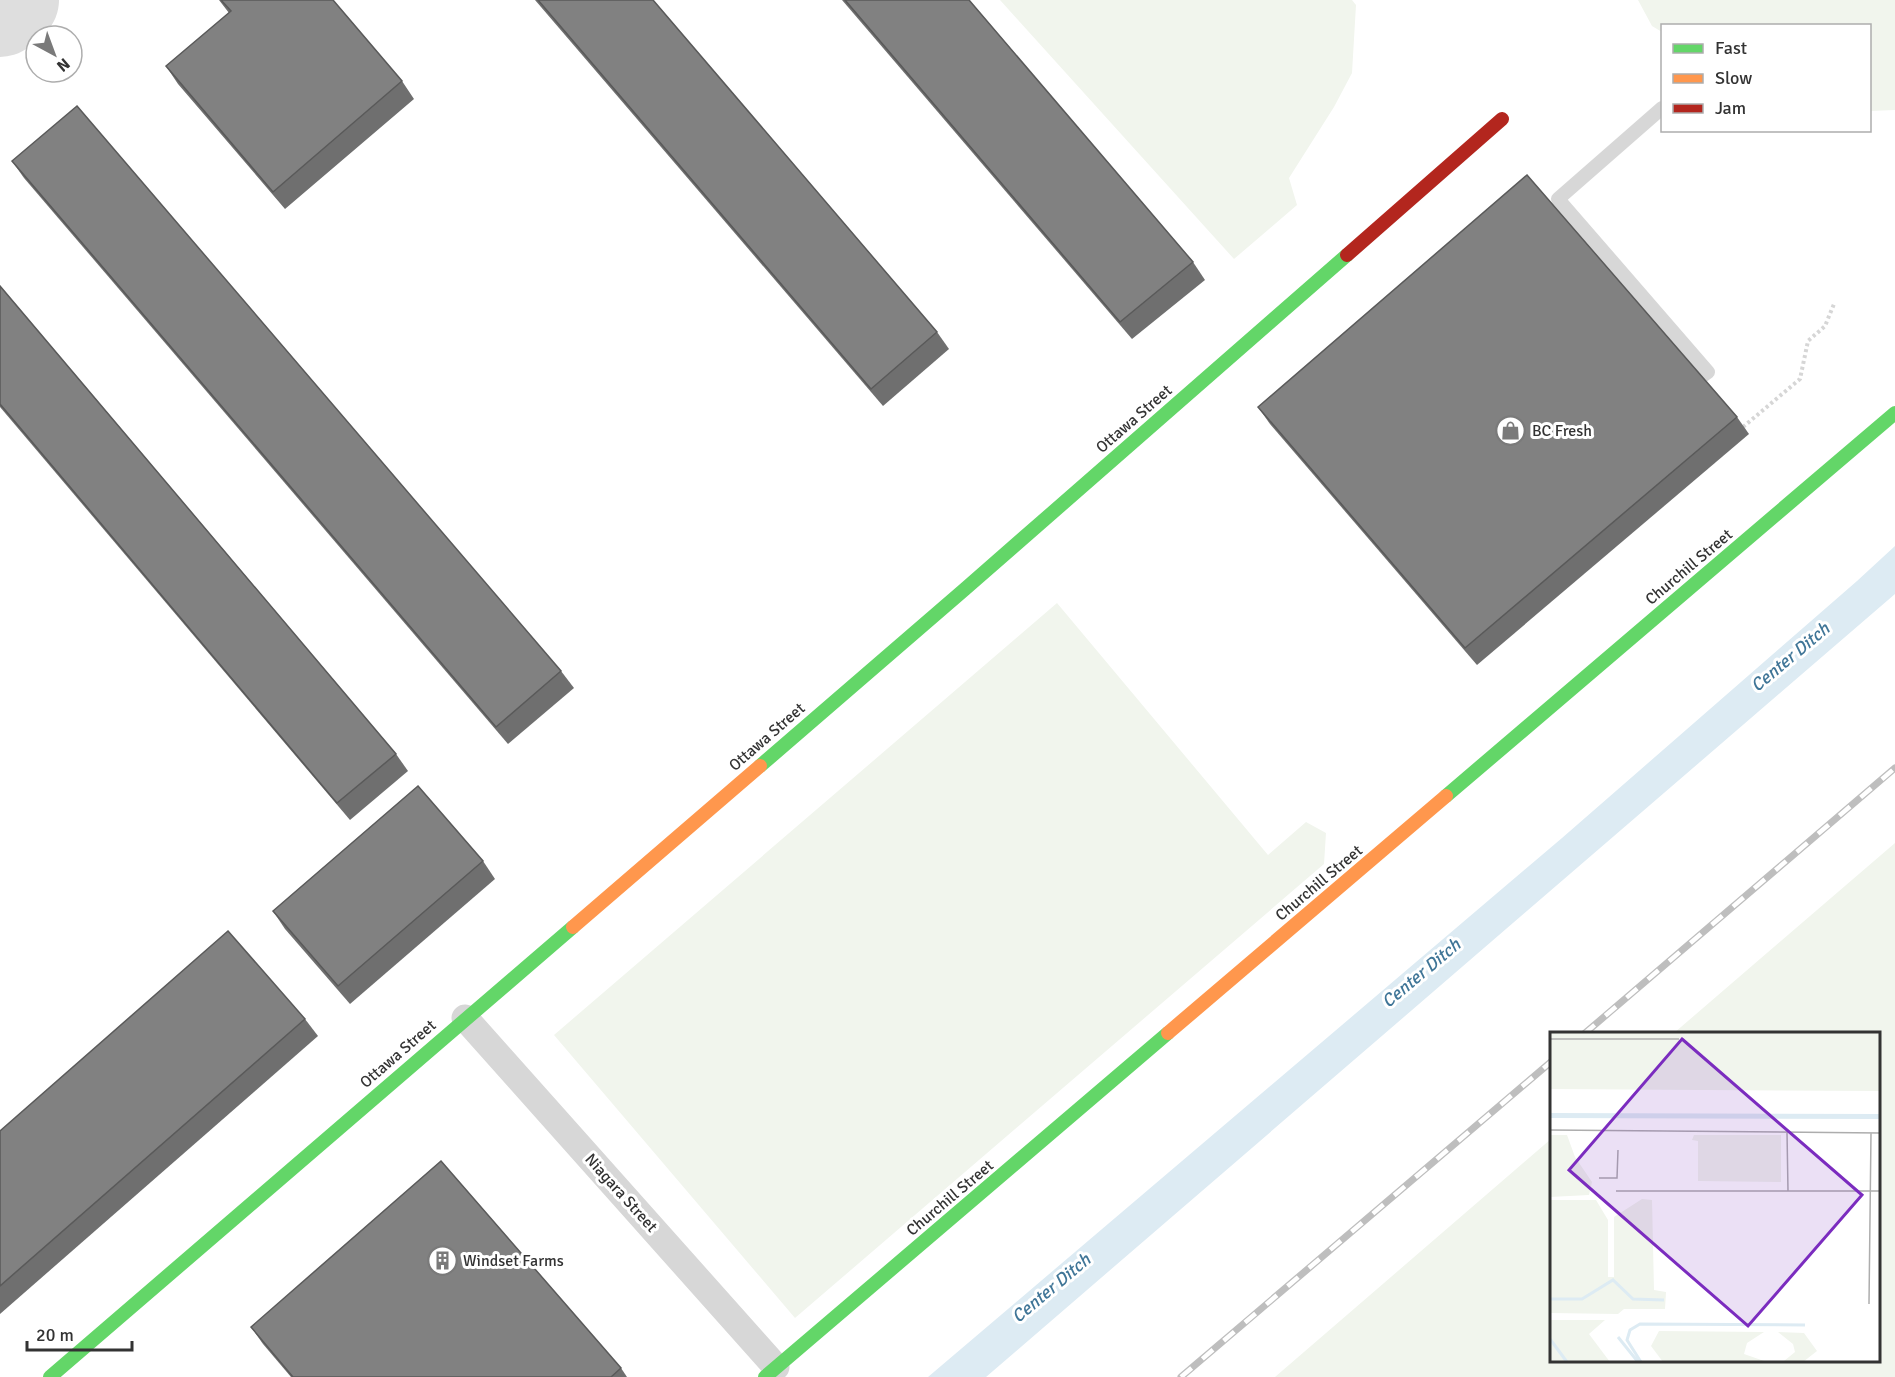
<svg xmlns="http://www.w3.org/2000/svg" width="1895" height="1377" font-family="Signika,sans-serif">
	<style>
		.green { fill: #f1f5ed }
		.water { fill: #ddebf3 }
		.lines { fill: none; stroke-linecap: round; stroke-linejoin: round }
		.taxiway { stroke: #dedede; stroke-width: 94 }
		.path { stroke: #d6d6d6; stroke-width: 4; stroke-dasharray: 3 3; stroke-linecap: butt }
		.lane { stroke: #d7d7d7; stroke-width: 14 }
		.street { stroke: #d7d7d7; stroke-width: 27 }
		.fast { stroke: #63d668; stroke-width: 14 }
		.slow { stroke: #ff974d; stroke-width: 14 }
		.jam { stroke: #b3261e; stroke-width: 14 }
		.rail-casing { stroke: #bebebe; stroke-width: 7 }
		.rail { stroke: #fff; stroke-width: 4.5; stroke-dasharray: 14; stroke-linecap: butt }
		.wall { fill: #6f6f6f }
		.building { fill: #818181; stroke: #5a5a5a; stroke-width: 1.5 }
		.labels { text-anchor: middle; dominant-baseline: central; stroke-width: 6; stroke-linejoin: round; paint-order: stroke }
		.street-label { font-size: 16px; fill: #333; stroke: #fff }
		.poi-label { font-size: 16px; fill: #333; stroke: #fff; text-anchor: start }
		.water-label { font-size: 18px; font-style: italic; fill: #3f7597; stroke: #fff }
		.inset-river { fill: none; stroke: #ddebf3; stroke-width: 3 }
		.inset-road { fill: none; stroke: #adadad; stroke-width: 1.5 }
		.view { fill: #7b2cbf; fill-opacity: 0.15; stroke: #7b2cbf; stroke-width: 3 }
		.inset-edge { fill: none; stroke: #333; stroke-width: 3 }
	</style>
	<rect width="100%" height="100%" fill="#fff"/>
	<!-- green -->
	<g class="green">
		<path d="M1000,0h352l4,5 -4,68 -18,34 -45,71 8,27 -63,54z"/>
		<path d="M1638,0h257v110l-25,1v-85h-208v6l-10,-6z"/>
		<path d="M1057,603l211,252 38,-33 20,11 -2,31 -529,454 -241,-283z"/>
		<path d="M1895,843v534h-620l276,-238 1,221h326v-326l-204,-1z"/>
	</g>
	<!-- water -->
	<path class="water" d="M1895,546v48l-909,783h-58l634,-539 295,-257z"/>
	<g class="lines">
		<!-- taxiway -->
		<path class="taxiway" d="M0,10l12,-10"/>
		<!-- path -->
		<path class="path" d="M1743,427l57,-48 8,-38 17,-15 9,-22"/>
		<!-- lane -->
		<path class="lane" d="M1662,108l-104,91 150,173 -8,6"/>
		<!-- street -->
		<path class="street" d="M465,1018l311,349"/>
		<!-- fast -->
		<g class="fast">
			<path d="M760,766l205,-177 382,-334"/>
			<path d="M1446,796l449,-383"/>
			<path d="M50,1377l523,-450"/>
			<path d="M765,1377l403,-344"/>
		</g>
		<!-- slow -->
		<g class="slow">
			<path d="M573,927l187,-161"/>
			<path d="M1168,1033l278,-237"/>
		</g>
		<!-- jam -->
		<path class="jam" d="M1347,255l155,-136"/>
		<defs>
			<g id="rail">
				<path d="M1584,1034l311,-266"/>
				<path d="M1181,1377l371,-316"/>
			</g>
		</defs>
		<!-- rail casing -->
		<use href="#rail" class="rail-casing"/>
		<!-- rail -->
		<use href="#rail" class="rail"/>
	</g>
	<!-- wall -->
	<g class="wall">
		<path d="M219,0h114l69,81 12,18 -129,110 -107,-125 -12,-18 63,-53z"/>
		<path d="M535,0h118l284,332 12,17 -66,57z"/>
		<path d="M842,0h127l224,262 12,18 -73,59z"/>
		<path d="M12,161l549,510 13,17 -66,56 -484,-566z"/>
		<path d="M0,286l396,468 12,17 -58,49 -350,-413z"/>
		<path d="M1258,407l479,10 12,17 -272,231 -207,-241z"/>
		<path d="M483,861l12,18 -145,125 -65,-75 -12,-18z"/>
		<path d="M305,1019l13,17 -318,278v-183z"/>
		<path d="M251,1327l370,41 6,9h-336l-28,-33z"/>
	</g>
	<!-- building -->
	<g class="building">
		<path d="M221,0h112l69,81 -129,111 -107,-126 65,-55z"/>
		<path d="M538,0h115l284,332 -66,57z"/>
		<path d="M845,0h124l224,262 -73,60z"/>
		<path d="M77,106l484,565 -65,56 -484,-566z"/>
		<path d="M1527,175l210,242 -272,231 -207,-241z"/>
		<path d="M0,286l396,468 -59,49 -337,-399z"/>
		<path d="M418,786l65,75 -145,125 -65,-75z"/>
		<path d="M228,931l77,88 -305,267v-155z"/>
		<path d="M441,1161l180,207 -10,9h-318l-42,-50z"/>
	</g>
	<!-- icons -->
	<defs>
		<symbol id="shop-ring" viewBox="-11 -11 22 22"><circle r="9.5" fill="#fff" stroke="#7a7a7a" stroke-width="1.5"/><path d="M-5-2.5h2.3a2.7 3.5 0 0 1 5.4 0H5L5.5 6h-11ZM-1.5-2.5h3a1.5 2.3 0 0 0-3 0Z" fill="#7a7a7a"/></symbol>
		<symbol id="building-ring" viewBox="-11 -11 22 22"><circle r="9.5" fill="#fff" stroke="#7a7a7a" stroke-width="1.5"/><path d="M-4-6H4V6H1V3H-1V6H-4ZM-2.5-4.3h1.7v1.8h-1.7ZM.8-4.3h1.7v1.8H.8ZM-2.5-1h1.7V.8h-1.7ZM.8-1h1.7V.8H.8Z" fill="#7a7a7a"/></symbol>
	</defs>
	<g fill-rule="evenodd">
		<use href="#shop-ring" x="1494" y="414" width="33" height="33"/>
		<use href="#building-ring" x="426" y="1244" width="33" height="33"/>
	</g>
	<g class="labels">
		<!-- street labels -->
		<g class="street-label">
			<text transform="translate(1134 419) rotate(-41)">Ottawa Street</text>
			<text transform="translate(1689 567) rotate(-40)">Churchill Street</text>
			<text transform="translate(767 737) rotate(-41)">Ottawa Street</text>
			<text transform="translate(1319 883) rotate(-40)">Churchill Street</text>
			<text transform="translate(398 1054) rotate(-41)">Ottawa Street</text>
			<text transform="translate(621 1193) rotate(48)">Niagara Street</text>
			<text transform="translate(950 1198) rotate(-40)">Churchill Street</text>
		</g>
		<!-- poi labels -->
		<g class="poi-label">
			<text x="1532" y="431">BC Fresh</text>
			<text x="463" y="1261">Windset Farms</text>
		</g>
		<!-- water labels -->
		<g class="water-label">
			<text transform="translate(1790 657) rotate(-40)">Center Ditch</text>
			<text transform="translate(1421 973) rotate(-40)">Center Ditch</text>
			<text transform="translate(1051 1288) rotate(-40)">Center Ditch</text>
		</g>
	</g>
	<!-- overview -->
	<g transform="translate(1550 1032)">
		<rect width="330" height="330" fill="#fff"/>
		<path d="M0,0h330v59l-330,-2zM0,103h17l8,22 17,25 -3,13 -39,2zM144,103h87v47l-83,-1v-40l-6,-1zM92,167l10,1 2,90 12,2 -1,17h-41l-6,5 -68,-1v-113h46l12,20v57h6v-60zM0,288h55l-16,14 21,28h-60zM109,299l105,1 -17,11 -3,11 23,8h-104l-12,-16zM228,300l26,1 13,18 -14,11h-31l12,-1 11,-9 -2,-8z" fill="#f1f5ed"/>
		<path d="M0,81l330,1v5l-330,-1z" fill="#ddebf3"/>
		<path class="inset-river" d="M0,267h32l31,-19 20,19 31,1M68,305l20,25M0,307l17,23M91,330l-14,-22 3,-10 10,-6 165,1"/>
		<path class="inset-road" d="M0,7h129M0,98l330,3M237,100l1,59M49,146h18l1,-28M66,159h264M319,272l2,-171"/>
		<path class="view" d="M132,7l180,156 -114,131 -179,-156z"/>
		<rect width="330" height="330" class="inset-edge"/>
	</g>
	<!-- legend -->
	<rect x="1661" y="24" width="210" height="108" fill="#ffffff" stroke="#adadad" stroke-width="1.5"/>
	<rect x="1673" y="44" width="30" height="9" fill="#63d668" stroke="#adadad" stroke-width="1.5"/>
	<text x="1715" y="54" font-size="18" fill="#333333">Fast</text>
	<rect x="1673" y="74" width="30" height="9" fill="#ff974d" stroke="#adadad" stroke-width="1.5"/>
	<text x="1715" y="84" font-size="18" fill="#333333">Slow</text>
	<rect x="1673" y="104" width="30" height="9" fill="#b3261e" stroke="#adadad" stroke-width="1.5"/>
	<text x="1715" y="114" font-size="18" fill="#333333">Jam</text>
	<!-- north arrow -->
	<g transform="translate(54 54) rotate(139)"><circle r="28" fill="#ffffff" stroke="#adadad" stroke-width="1.5"/>
	<path d="M0-4.5L10 22L0 15L-10 22Z" fill="#7a7a7a"/>
	<text y="-9" font-size="16" font-weight="bold" text-anchor="middle" fill="#333333">N</text>
	</g>
	<!-- scale -->
	<path d="M27 1341v9h105v-9" fill="none" stroke="#333333" stroke-width="3"/>
	<text x="36" y="1341" font-size="18" fill="#333333" stroke="#ffffff" stroke-width="4.5" paint-order="stroke">20 m</text>
</svg>
